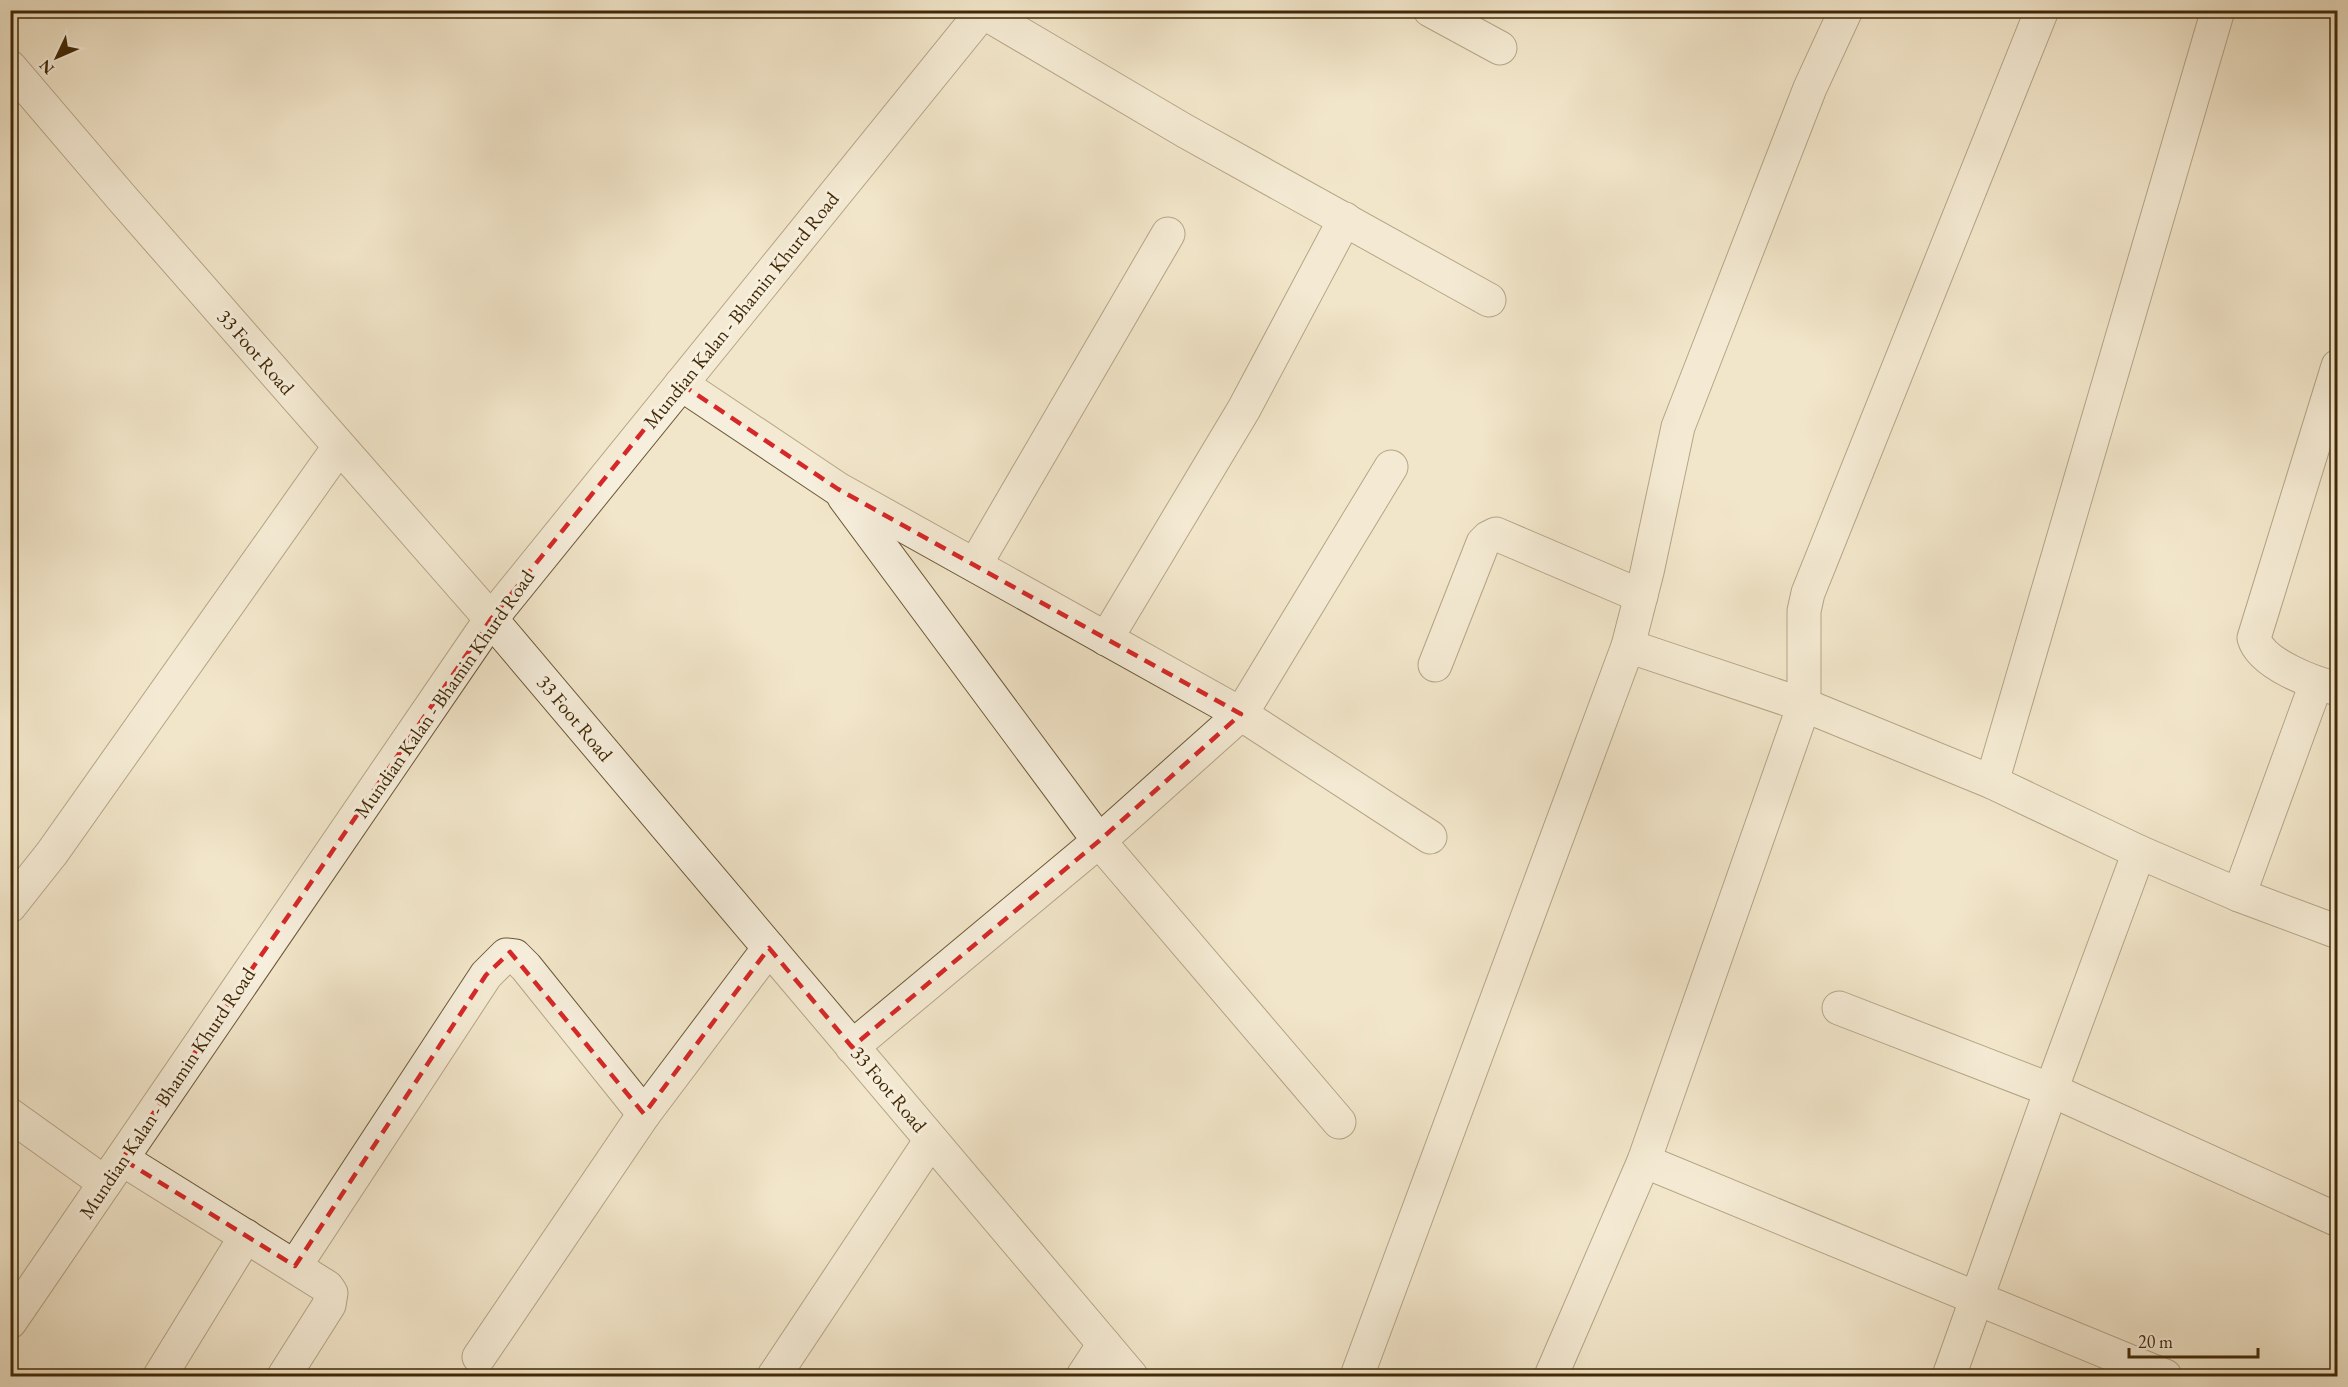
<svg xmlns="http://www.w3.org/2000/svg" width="2348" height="1387" font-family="'EB Garamond',serif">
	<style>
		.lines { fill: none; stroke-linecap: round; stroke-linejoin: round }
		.minor-casing { stroke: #6c5836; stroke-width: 35 }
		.minor { stroke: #f7efdd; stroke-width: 33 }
		.marked { fill: none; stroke: #d62828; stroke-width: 4.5; stroke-dasharray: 12 8; stroke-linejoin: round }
		.labels { text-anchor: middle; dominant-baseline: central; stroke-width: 6; stroke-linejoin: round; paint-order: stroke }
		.street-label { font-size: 20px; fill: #402805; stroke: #f7efdd }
	</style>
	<rect width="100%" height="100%" fill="#f2e6ca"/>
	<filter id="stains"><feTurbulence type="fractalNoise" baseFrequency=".00333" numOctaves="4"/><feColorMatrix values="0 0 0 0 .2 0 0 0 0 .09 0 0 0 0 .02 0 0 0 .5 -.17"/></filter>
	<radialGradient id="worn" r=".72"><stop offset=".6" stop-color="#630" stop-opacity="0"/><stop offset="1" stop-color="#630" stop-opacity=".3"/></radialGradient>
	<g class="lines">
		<defs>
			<g id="minor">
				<path d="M1430,10l70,38"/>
				<path d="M983,12l202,119 304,169"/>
				<path d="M10,67l111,130 370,422 640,757"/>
				<path d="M2338,366l-84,272c7,26 59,45 84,51"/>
				<path d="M681,384l157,105 403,225 -142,127 -247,206"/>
				<path d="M1391,467l-150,247 189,123"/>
				<path d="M844,497l255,344 240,281"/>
				<path d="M975,565l193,-331"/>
				<path d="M1106,639l138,-230 101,-190"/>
				<path d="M1628,646l176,59 188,77"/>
				<path d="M1435,665l48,-122 5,-5 8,-4 145,62"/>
				<path d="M2139,852l100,43 99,37"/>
				<path d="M2239,895l77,-211"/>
				<path d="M10,906l42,-53 287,-406"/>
				<path d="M1839,1008l212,82 287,130"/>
				<path d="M10,1115l95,68"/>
				<path d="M122,1159l205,128 4,6 -2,12 -45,71"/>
				<path d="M1644,1161l521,215"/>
				<path d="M295,1266l191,-291 20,-20 9,1 11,11 118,147"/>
				<path d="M10,1322l481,-703 493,-609"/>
				<path d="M479,1357l165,-243 125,-166"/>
				<path d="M160,1376l86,-140"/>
				<path d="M774,1376l157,-236"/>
				<path d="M1083,1376l21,-32"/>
				<path d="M1357,1376l271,-730 19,-74 31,-145 132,-339 36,-78"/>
				<path d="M1551,1376l93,-215 160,-456v-94l4,-18 234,-583"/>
				<path d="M1949,1376l102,-286 88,-238 -147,-70 226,-772"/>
			</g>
		</defs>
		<!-- minor casing -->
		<use href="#minor" class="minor-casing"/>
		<!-- minor -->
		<use href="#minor" class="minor"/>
	</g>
	<!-- marked area -->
	<path d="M0 0H2348V1387H0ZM681,384l157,105 403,225 -142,127 -247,206 -83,-99 -125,166 -134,-162 -24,23 -191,291 -173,-107 369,-540z" fill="#f2e6ca" fill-opacity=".55" fill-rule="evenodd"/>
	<path class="marked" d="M681,384l157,105 403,225 -142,127 -247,206 -83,-99 -125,166 -134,-162 -24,23 -191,291 -173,-107 369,-540z"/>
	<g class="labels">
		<!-- street labels -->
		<g class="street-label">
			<text transform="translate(741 310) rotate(-51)">Mundian Kalan - Bhamin Khurd Road</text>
			<text transform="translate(256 352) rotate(49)">33 Foot Road</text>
			<text transform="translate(444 694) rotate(-55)">Mundian Kalan - Bhamin Khurd Road</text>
			<text transform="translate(575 718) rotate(50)">33 Foot Road</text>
			<text transform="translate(889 1089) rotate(50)">33 Foot Road</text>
			<text transform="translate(167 1093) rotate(-56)">Mundian Kalan - Bhamin Khurd Road</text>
		</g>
	</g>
	<!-- margin -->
	<rect width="2348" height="1387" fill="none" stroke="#f2e6ca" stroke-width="36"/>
	<rect x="12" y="12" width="2324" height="1363" fill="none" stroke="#402805" stroke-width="3"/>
	<rect x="18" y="18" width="2312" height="1351" fill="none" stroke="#402805" stroke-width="1.5"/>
	<!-- north arrow -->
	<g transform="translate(57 57) rotate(226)" stroke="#f7efdd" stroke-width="4.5" paint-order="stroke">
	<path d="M0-4.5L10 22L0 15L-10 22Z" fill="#402805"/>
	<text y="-9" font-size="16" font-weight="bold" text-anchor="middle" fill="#402805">N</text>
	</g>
	<!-- scale -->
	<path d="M2129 1348v9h129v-9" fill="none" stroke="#402805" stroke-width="3"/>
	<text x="2138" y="1348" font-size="18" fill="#402805" stroke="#f7efdd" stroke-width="4.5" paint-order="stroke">20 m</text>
	<rect width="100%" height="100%" filter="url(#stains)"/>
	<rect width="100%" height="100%" fill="url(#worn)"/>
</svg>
